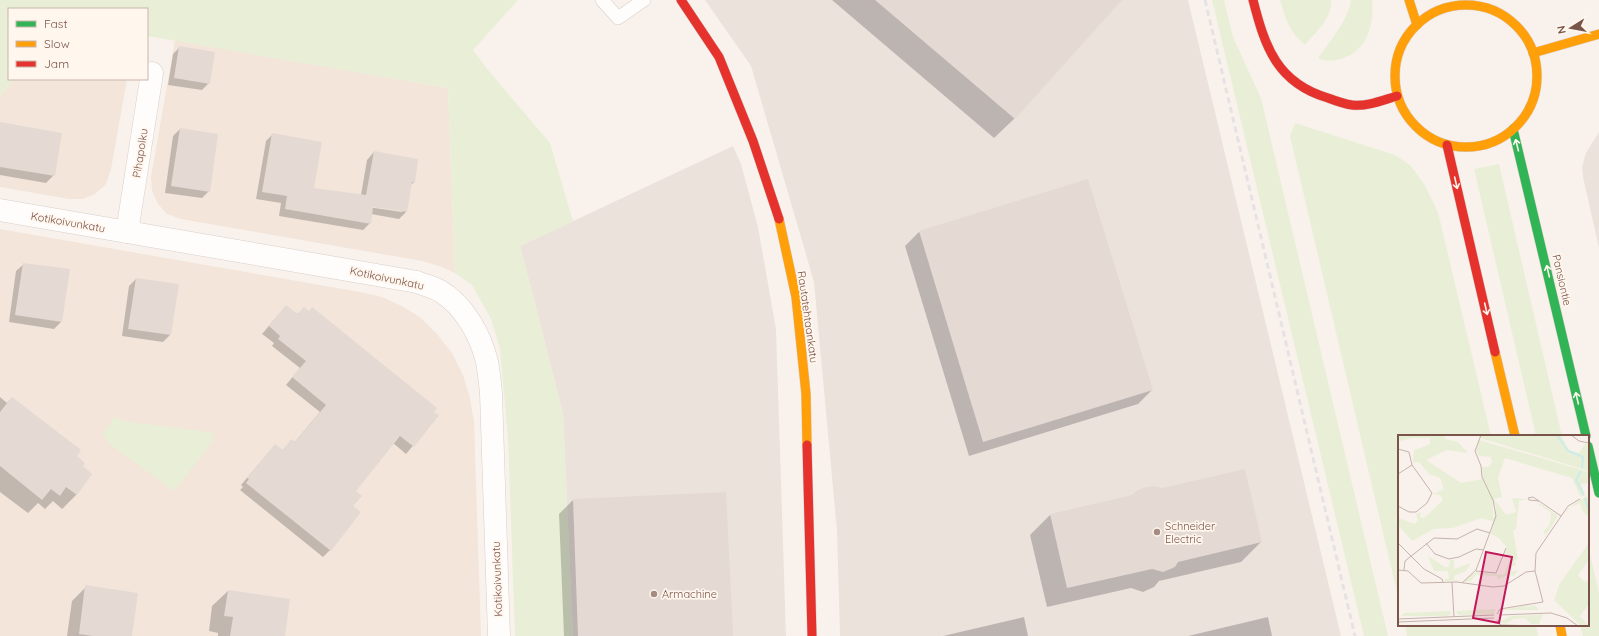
<svg xmlns="http://www.w3.org/2000/svg" width="1599" height="636" font-family="Quicksand,sans-serif">
	<style>
		.residential { fill: #f3e5da }
		.industrial { fill: #ece2dc }
		.green { fill: #e8efd6 }
		.shadow { fill: #0003; fill-rule: evenodd }
		.building { fill: #e5d9d3 }
		.lines { fill: none; stroke-linecap: round; stroke-linejoin: round }
		.lane-casing { stroke: #d8cec8; stroke-width: 14 }
		.street-casing { stroke: #d8cec8; stroke-width: 23 }
		.fast-casing { stroke: #daceca; stroke-width: 10 }
		.slow-casing { stroke: #daceca; stroke-width: 10 }
		.jam-casing { stroke: #daceca; stroke-width: 10 }
		.lane { stroke: #fefdfc; stroke-width: 13 }
		.street { stroke: #fefdfc; stroke-width: 22 }
		.fast { stroke: #30b455; stroke-width: 9 }
		.slow { stroke: #ff9f0a; stroke-width: 9 }
		.jam { stroke: #e5322d; stroke-width: 9 }
		.rail { stroke: #e5e2e5; stroke-width: 3; stroke-dasharray: 6 4; stroke-linecap: butt }
		.oneway { stroke: #fff6ee }
		.poi-dot { fill: #a68b82; stroke: #fff6ee; stroke-width: 1.5 }
		.labels { text-anchor: middle; dominant-baseline: central; stroke-width: 3.5; stroke-linejoin: round; paint-order: stroke }
		.street-label { font-size: 11px; fill: #7a5349; stroke: #fff6ee }
		.poi-label { font-size: 11px; fill: #7a5349; stroke: #fff6ee; text-anchor: start }
		.inset-river { fill: none; stroke: #ccecea; stroke-width: 2 }
		.inset-road { fill: none; stroke: #c6b2ab; stroke-width: 1 }
		.view { fill: #c2185b; fill-opacity: 0.15; stroke: #c2185b; stroke-width: 2 }
		.inset-edge { fill: none; stroke: #7a5349; stroke-width: 2 }
	</style>
	<rect width="100%" height="100%" fill="#f9f2ec"/>
	<!-- residential -->
	<g class="residential">
		<path d="M175,40l273,48 7,185 -16,-7 -17,-5 -241,-42 -14,-5 -9,-10 -6,-13 -1,-14z"/>
		<path d="M14,79h113l-16,90 -5,15 -11,10 -12,5h-14l-69,-12v-90z"/>
		<path d="M0,229l360,63 22,5 20,9 19,12 16,16 15,19 11,22 7,23 4,24 7,214h-481z"/>
	</g>
	<!-- industrial -->
	<g class="industrial">
		<path d="M705,0h483l153,636h-501l-3,-105 -23,-249 -63,-216z"/>
		<path d="M1599,132v116l-16,-71 -1,-10 4,-14z"/>
		<path d="M733,146l8,18 17,63 18,102 10,307h-213l-10,-222 -43,-168z"/>
	</g>
	<!-- green -->
	<g class="green">
		<path d="M0,0h518l-45,50 15,20 62,73 23,78 -53,25 43,168 10,222h-58l-7,-197 -8,-90 -9,-30 -19,-34 -17,-12 -7,-185 -301,-52v-27h-138v70h5l-14,18z"/>
		<path d="M1212,0h12l9,37 28,61 127,538h-24z"/>
		<path d="M1280,0h51c2,17 -16,33 -26,45 -15,-12 -20,-27 -25,-45z"/>
		<path d="M1351,0h21c3,26 -7,56 -36,60 -7,1 -13,1 -18,-2 12,-17 30,-37 33,-58z"/>
		<path d="M1295,123l100,32 15,10 14,19 14,28 53,224h-92v165l-109,-465z"/>
		<path d="M1499,164l63,272h-26l-62,-267z"/>
		<path d="M115,417l9,4 90,12 -3,11 -37,47 -67,-49 -4,-9z"/>
		<path d="M1588,546l11,47v43h-16l-3,-11h8z"/>
		<path d="M1405,625h131l2,11h-131z"/>
	</g>
	<!-- shadow -->
	<g class="shadow">
		<path d="M832,0h282l4,3 -104,116 -20,19z"/>
		<path d="M180,47l29,36 -7,7 -34,-5 5,-31z"/>
		<path d="M0,123l54,52 -8,8 -46,-8z"/>
		<path d="M180,129l29,62 -7,7 -37,-5 8,-57z"/>
		<path d="M273,134l40,55 48,6 6,-35 7,-8 40,30 -4,4 -4,26 -7,7 -28,-5 -1,9 -7,7 -84,-14 2,-13 -25,-4 10,-58zM369,205l33,5v2l-34,-5z"/>
		<path d="M919,232l233,158 -14,14 -169,52 -64,-210z"/>
		<path d="M24,264l37,58 -7,7 -45,-7 7,-51z"/>
		<path d="M136,279l34,56 -7,7 -41,-6 7,-50z"/>
		<path d="M286,306l152,110 -32,38 -13,-11 -39,48 -2,15 -22,44 -7,7 -83,-67 3,-3 -2,-2 34,-40 7,6 9,-10 3,2 26,-31 -34,-27 14,-17 -28,-22 2,-3 -12,-9z"/>
		<path d="M0,397l7,6 5,-5 63,58 7,10 9,8 -15,21 -14,14 -9,-8 -8,8 -7,-6 -10,10 -28,-21z"/>
		<path d="M1133,496l128,46 -20,20 -82,19 -5,6 -11,5 -12,-4 -84,19 -17,-72 20,-20z"/>
		<path d="M573,500l159,136h-168l-5,-122z"/>
		<path d="M86,587l45,49h-64l5,-35z"/>
		<path d="M228,591l55,45h-65v-3l-9,-2 3,-25z"/>
		<path d="M1024,617l4,19h-85z"/>
		<path d="M1268,617l4,19h-84z"/>
	</g>
	<!-- building -->
	<g class="building">
		<path d="M875,0h247l-107,119z"/>
		<path d="M179,46l36,6 -5,32 -36,-6z"/>
		<path d="M0,122l62,11 -7,43 -55,-9z"/>
		<path d="M180,128l38,6 -8,58 -39,-6z"/>
		<path d="M272,133l50,9 -8,46 52,7 8,-44 44,8 -3,24 -3,-1 -5,30 -34,-5 -2,17 -86,-15 2,-13 -25,-4z"/>
		<path d="M1088,179l65,211 -170,52 -64,-211z"/>
		<path d="M23,263l47,6 -8,53 -47,-7z"/>
		<path d="M136,278l43,6 -8,51 -43,-6z"/>
		<path d="M286,305l11,9 7,-7 5,4 3,-4 125,101 -3,4 5,3 -25,32 -14,-11 -44,55 6,5 -9,10 8,6 -30,39 -85,-68 3,-4 -2,-1 28,-34 8,6 8,-11 4,3 31,-37 -34,-28 14,-16 -28,-22 2,-3 -11,-10z"/>
		<path d="M12,397l69,53 -4,6 8,7 -2,3 9,8 -15,21 -11,-8 -6,9 -9,-7 -9,11 -42,-34v-54z"/>
		<path d="M1245,469l17,73 -84,20 -3,5 -12,5 -11,-3 -85,19 -17,-74 82,-19 6,-5 8,-3 9,-1 7,2z"/>
		<path d="M726,492l7,144h-155l-5,-137z"/>
		<path d="M85,585l53,8 -6,43h-39l-14,-2z"/>
		<path d="M228,590l62,9 -5,37h-55l3,-19 -9,-1z"/>
	</g>
	<g class="lines">
		<defs>
			<path id="lane" d="M602,0l16,18 26,-18"/>
			<g id="street">
				<path d="M0,210l417,72c7,3 16,5 23,9 24,14 41,45 47,71 2,10 3,21 4,31l8,243"/>
				<path d="M127,232l25,-159"/>
			</g>
			<g id="fast">
				<path d="M1513,129l73,307"/>
				<path d="M1588,446l11,47"/>
			</g>
			<g id="slow">
				<path d="M1409,0l8,25"/>
				<circle cx="1466" cy="76" r="71"/>
				<path d="M1533,53l66,-19"/>
				<path d="M779,219l17,78 10,97 1,51"/>
				<path d="M1495,352l20,84"/>
				<path d="M1560,625l2,11"/>
			</g>
			<g id="jam">
				<path d="M681,0l38,57 34,84 26,78"/>
				<path d="M1253,0c12,47 24,83 75,98 8,3 16,6 24,7 15,2 31,-5 45,-9"/>
				<path d="M1447,145l48,207"/>
				<path d="M807,445l5,191"/>
			</g>
		</defs>
		<!-- lane casing -->
		<use href="#lane" class="lane-casing"/>
		<!-- street casing -->
		<use href="#street" class="street-casing"/>
		<!-- fast casing -->
		<use href="#fast" class="fast-casing"/>
		<!-- slow casing -->
		<use href="#slow" class="slow-casing"/>
		<!-- jam casing -->
		<use href="#jam" class="jam-casing"/>
		<!-- lane -->
		<use href="#lane" class="lane"/>
		<!-- street -->
		<use href="#street" class="street"/>
		<!-- fast -->
		<use href="#fast" class="fast"/>
		<!-- slow -->
		<use href="#slow" class="slow"/>
		<!-- jam -->
		<use href="#jam" class="jam"/>
		<!-- rail -->
		<path class="rail" d="M1205,0l150,636"/>
	</g>
	<!-- one-way arrows -->
	<defs><path id="oneway-shaft" d="M-6 0H5M1.5-3L5.5 0L1.5 3" fill="none" stroke-width="1.6" stroke-linecap="round" stroke-linejoin="round"/></defs>
	<g class="oneway">
		<use href="#oneway-shaft" transform="translate(1517 145) rotate(-104)"/>
		<use href="#oneway-shaft" transform="translate(1456 183) rotate(77)"/>
		<use href="#oneway-shaft" transform="translate(1548 271) rotate(-103)"/>
		<use href="#oneway-shaft" transform="translate(1486 309) rotate(77)"/>
		<use href="#oneway-shaft" transform="translate(1577 398) rotate(-103)"/>
	</g>
	<!-- markers -->
	<g class="poi-dot">
		<circle cx="1157" cy="532" r="4"/>
		<circle cx="654" cy="594" r="4"/>
	</g>
	<g class="labels">
		<!-- street labels -->
		<g class="street-label">
			<text transform="translate(140 153) rotate(-81)">Pihapolku</text>
			<text transform="translate(68 222) rotate(10)">Kotikoivunkatu</text>
			<text transform="translate(387 278) rotate(12)">Kotikoivunkatu</text>
			<text transform="translate(1562 280) rotate(77)">Pansiontie</text>
			<text transform="translate(808 317) rotate(82)">Rautatehtaankatu</text>
			<text transform="translate(497 579) rotate(-92)">Kotikoivunkatu</text>
		</g>
		<!-- poi labels -->
		<g class="poi-label">
			<text x="1165" y="526">Schneider<tspan x="1165" dy="13">Electric</tspan></text>
			<text x="662" y="594">Armachine</text>
		</g>
	</g>
	<!-- overview -->
	<g transform="translate(1398 435)">
		<rect width="191" height="191" fill="#f9f2ec"/>
		<path d="M0,0h46l1,4 13,3 10,11 -21,-3 -21,10 35,23 21,-4 10,20 2,23 -13,-4 -28,10 -19,1 -22,12 -14,-16v-7l17,6 3,-4 -2,-6 5,-2 -1,5 4,1 19,-18 -3,-5 -7,-1 11,-5 -4,-11 -11,-4 -10,-12 -6,1 1,-13 16,-6v-6h-17l-13,3h-2zM81,0h82l8,15 10,3 6,-9h4v27l-109,-33zM81,5l110,32v11l-8,1 4,11 -4,2 -9,-19 -67,-20 -7,19 4,20 -8,2 12,16 10,-3 -4,-14 15,1 -8,2 -3,29h-3l5,29 -3,1 1,6 -3,-1 -3,7 8,-2 -4,6 -4,-1 -2,4 -2,-3 -8,3 -1,-3 -22,-1 -4,6 -6,1 -1,-2 12,-8 28,3 6,-16 -5,-6 2,-5 -8,-10 -8,-4 5,-26 -13,-29 -1,-12h7l3,-6 -2,-4 -11,-1 -3,-6zM188,61l3,3v19l-7,-8 -2,-7 -11,5 -6,8 4,-7zM139,68l4,1 17,12 -12,19 -3,-3 7,-8 1,-11zM191,108v17l-11,15 7,7 4,-2v24l-9,12 9,10h-8l-27,-26 6,-17zM30,121l17,11h4l1,-7h4v9l17,-6 -5,8 -12,5v4l7,1h-16v-2h4l-1,-8h-14zM132,170l-7,3 12,-3 4,5h-40zM98,174l-2,5 -36,1 -2,-4zM53,176l-1,4 -4,1h-45l3,-3zM145,179l-4,10h-8l-6,-6 -12,1 -7,5 -7,-2 12,-6 28,-1v6v-6z" fill="#e8efd6"/>
		<path class="inset-river" d="M159,0l11,16 15,6 -1,11M183,36l-5,9 8,15M187,63l4,13"/>
		<path class="inset-road" d="M173,0l8,6 10,2M0,14l11,3 3,13 20,28 -5,10 -11,9h-7l-11,-6M0,39l14,-9M141,66l-10,-1 -1,-2 5,-1 6,4 22,15M0,108l26,26 18,10 1,3M28,108l9,11 14,5 10,-2 17,-8 8,1M0,135l10,1 13,12 36,-1 36,5 11,-1 22,-14 9,-1M6,135l1,-9 29,-23 23,1 20,-10 13,4M78,136l20,2 10,-25M54,147l2,35M64,148l14,-13 20,-54 -3,-16 -11,-23 -1,-11 -6,-15 6,-16M99,179l3,-5 43,-7 -8,-31 1,-18 32,-47 12,-7M101,180l52,-2 16,5 11,8M0,184l96,-4M99,185l3,5 42,1M0,187l96,-4"/>
		<path class="view" d="M88,117l26,5 -13,66 -26,-5z"/>
		<rect width="191" height="191" class="inset-edge"/>
	</g>
	<!-- legend -->
	<rect x="8" y="8" width="140" height="72" fill="#fff6ee" stroke="#cab5ac"/>
	<rect x="16" y="21" width="20" height="6" fill="#30b455" stroke="#cab5ac"/>
	<text x="44" y="28" font-size="12" fill="#7a5349">Fast</text>
	<rect x="16" y="41" width="20" height="6" fill="#ff9f0a" stroke="#cab5ac"/>
	<text x="44" y="48" font-size="12" fill="#7a5349">Slow</text>
	<rect x="16" y="61" width="20" height="6" fill="#e5322d" stroke="#cab5ac"/>
	<text x="44" y="68" font-size="12" fill="#7a5349">Jam</text>
	<!-- north arrow -->
	<g transform="translate(1571 28) rotate(259)" stroke="#fff6ee" stroke-width="3" paint-order="stroke">
	<path d="M0-3L7 15L0 10L-7 15Z" fill="#7a5349"/>
	<text y="-6" font-size="11" font-weight="bold" text-anchor="middle" fill="#7a5349">N</text>
	</g>
</svg>
